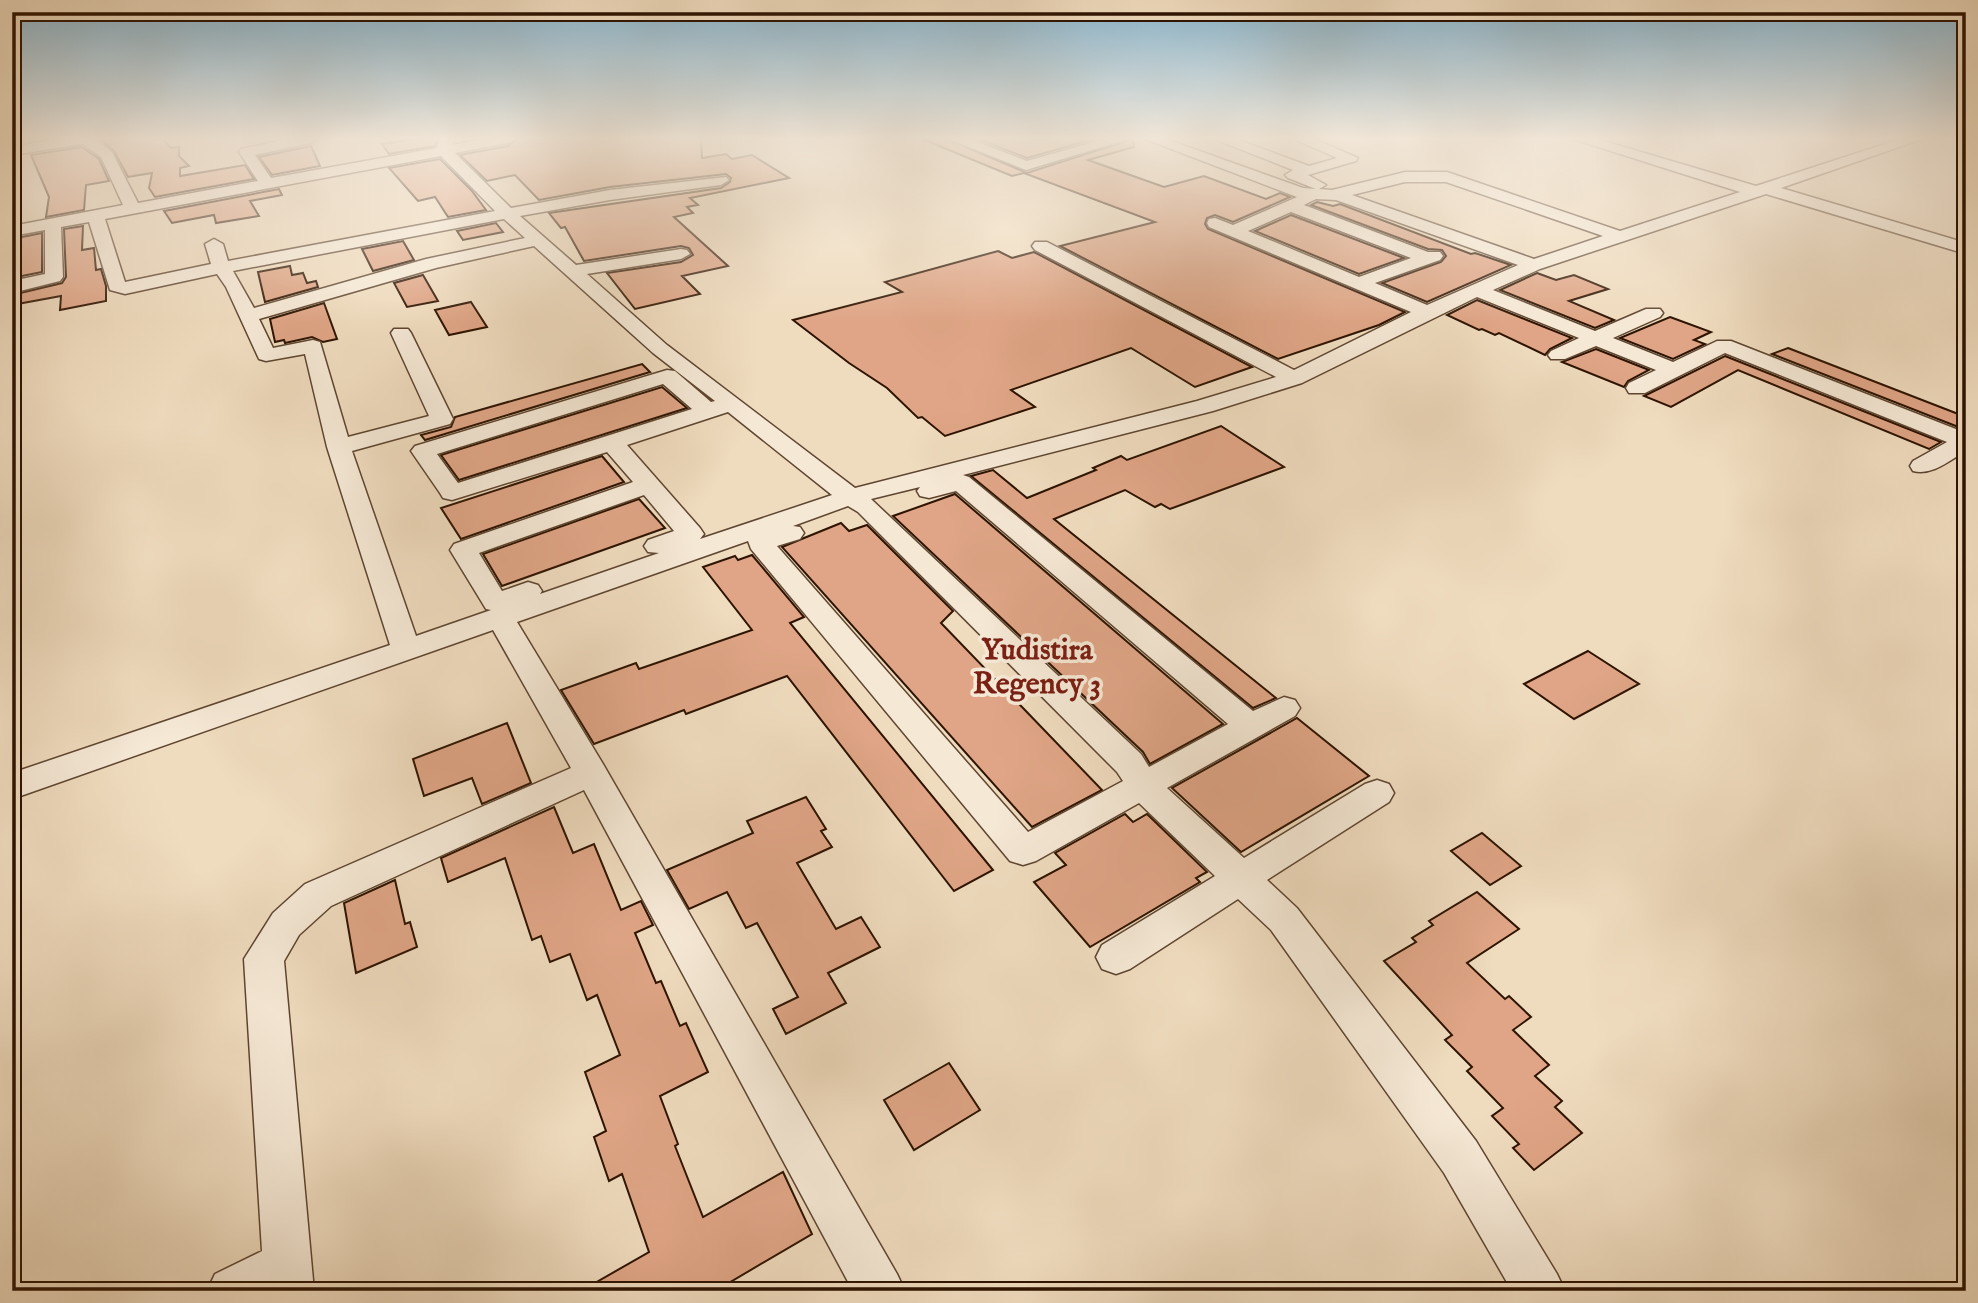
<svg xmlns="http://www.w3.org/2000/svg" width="1978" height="1303" font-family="'IM FELL English',serif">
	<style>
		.building { fill: #dfa586; stroke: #2d1300; stroke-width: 2 }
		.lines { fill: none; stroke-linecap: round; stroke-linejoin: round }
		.minor-casing { stroke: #5e4530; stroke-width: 3 }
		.minor { fill: #f5e8d5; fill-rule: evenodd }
		.labels { text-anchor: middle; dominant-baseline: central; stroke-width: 7; stroke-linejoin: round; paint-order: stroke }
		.neighbourhood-label { font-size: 30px; font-weight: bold; fill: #7a1f14; stroke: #f5e8d5 }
	</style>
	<rect width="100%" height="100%" fill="#efdbbe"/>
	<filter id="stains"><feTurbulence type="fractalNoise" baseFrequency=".00286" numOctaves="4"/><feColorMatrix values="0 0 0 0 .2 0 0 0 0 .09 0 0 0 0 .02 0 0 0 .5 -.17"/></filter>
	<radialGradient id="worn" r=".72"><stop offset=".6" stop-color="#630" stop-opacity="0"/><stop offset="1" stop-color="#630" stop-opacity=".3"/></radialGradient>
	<!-- building -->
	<g class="building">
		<path d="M101,139h62l8,9 8,-1v9l10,10 -9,2v8l65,-11 9,14 -99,18 -6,-9 3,-15 -24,4 -14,-26z"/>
		<path d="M414,139h23l-2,7 -46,8 -7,-10z"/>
		<path d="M518,139h183l1,19 24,-4 6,5 20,-4 37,23 -99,20 8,7 -11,2 6,6 -19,4 54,49 -46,10 18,18 -65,15 -28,-36 74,-11 12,-7 -4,-7 -8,-2 -97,15 -19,-34 -4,1 -12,-15 172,-25 9,-6 1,-4 -5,-4 -116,13 -71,13 -24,-25 -28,6 -27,-26 48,-9z"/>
		<path d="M922,139h25l80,34 106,-34 1,8 -46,13 76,27 40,-11 62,23 14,-6 10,4 -57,25 -18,-7 -8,3 -2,6 3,5 197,83 -26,13 -101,34 -218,-113 95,-24 -131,-49 -12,3z"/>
		<path d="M978,139h116l-67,19z"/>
		<path d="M311,146l9,20 -48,9 -13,-18z"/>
		<path d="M82,147l17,12 10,22 -23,4 -2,25 -38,7 3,-20 -18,-42z"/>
		<path d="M440,159l32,32 14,19 -38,7 -13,-20 -17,4 -29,-33z"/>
		<path d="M279,189l3,6 -32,6 9,15 -43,7 -2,-8 -42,8 -8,-12z"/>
		<path d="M1317,202l16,4 7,-2 131,50 4,-1 36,12 -84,37 -45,-19 59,-21 5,-6 -4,-6 -14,-1 -117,-44z"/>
		<path d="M1291,215l113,43 -45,16 -104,-43z"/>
		<path d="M496,223l7,9 -40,8 -6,-9z"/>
		<path d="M83,226l-1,24 12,-2 2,22 5,-1 5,17v15l-46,9 1,-14 -49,9v-10l50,-12 4,-6 -2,-48z"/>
		<path d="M42,233v39l-30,6v-39z"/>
		<path d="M403,241l11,19 -41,11 -11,-22z"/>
		<path d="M998,251l14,7 22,-6 218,115 -57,20 -64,-39 -120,42 24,17 -90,29 -23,-19 -4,1 -31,-30 -38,-25 -56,-43 109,-28 -17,-10z"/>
		<path d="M290,266l2,9 11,-2 4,10 9,-2 2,6 -53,15 -7,-30z"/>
		<path d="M1537,273l19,7 18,-5 34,14 -39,12 45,19 -19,8 -95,-38z"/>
		<path d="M423,275l15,26 -31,6 -13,-24z"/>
		<path d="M1477,300l95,38 -22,11 -5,6 -46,-22 -4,2 -13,-6 -3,1 -32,-15z"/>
		<path d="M471,302l16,25 -38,8 -14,-25z"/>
		<path d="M324,303l13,36 -14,3 -11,-5 -27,6 -1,-3 -9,2 -5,-23z"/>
		<path d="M1670,317l41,15 -17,8 11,4 -32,15 -53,-21z"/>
		<path d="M1788,348l178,69v13l-194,-76z"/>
		<path d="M1596,349l53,21 -21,11 -4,6 -62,-25z"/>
		<path d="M1725,356l216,86 -12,7 -191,-79 -67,37 -27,-11z"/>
		<path d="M642,364l8,8 -225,68 -4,-5 30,-8 4,-10z"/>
		<path d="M662,387l25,21 -228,72 -18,-25z"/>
		<path d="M1221,426l63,41 -114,42 -9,-5 -6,3 -30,-17 -71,29 222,179 -23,10 -282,-232 22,-6 34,28 69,-28 -3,-2 28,-12 6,4z"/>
		<path d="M602,456l22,26 -163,57 -20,-31z"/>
		<path d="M955,494l268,230 -73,40 -7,-12 -250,-236z"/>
		<path d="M639,499l26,29 -163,58 -19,-32z"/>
		<path d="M841,523l8,8 18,-6 86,86 -12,12 161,167 -70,37 -250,-280z"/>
		<path d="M752,555l52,62 -14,6 203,247 -39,21 -167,-215 -101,38 -2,-4 -90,34 -33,-54 75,-27 3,6 113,-39 -49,-63 32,-11 3,4z"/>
		<path d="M1588,651l51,33 -65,35 -50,-35z"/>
		<path d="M1297,718l72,58 -128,76 -69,-64z"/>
		<path d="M507,723l24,60 -49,21 -10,-26 -48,18 -11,-37z"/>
		<path d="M806,797l20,32 -5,2 11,16 -35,16 39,66 25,-12 19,30 -52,26 18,30 -60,31 -13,-25 25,-12 -41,-74 -11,5 -19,-36 -38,17 -22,-39 86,-37 -6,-12z"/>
		<path d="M554,807l19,46 21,-9 27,66 20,-9 12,24 -18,8 21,50 5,-2 19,45 6,-3 22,49 -48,24 18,48 -3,2 28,71 80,-45 29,62 -97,57h-134l68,-39 -27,-78 -13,7 -15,-44 12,-6 -21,-59 35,-17 -23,-60 -10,5 -17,-46 -20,8 -9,-26 -9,4 -27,-82 -57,24 -7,-24z"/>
		<path d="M1125,814l8,8 14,-8 60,58 -11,6 4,4 -110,65 -56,-65 32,-17 -11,-12z"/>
		<path d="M1482,833l39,33 -31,19 -39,-34z"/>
		<path d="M395,880l10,44 5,-2 7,25 -61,26 -12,-70z"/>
		<path d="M1477,892l42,37 -52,34 38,36 4,-3 22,21 -18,13 36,35 -14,11 27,25 -7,6 27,26 -48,37 -21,-22 6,-4 -27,-28 11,-8 -36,-37 5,-4 -27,-27 7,-5 -68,-74 32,-19 -4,-4 21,-13 -4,-4z"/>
		<path d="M949,1063l31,47 -66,40 -30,-50z"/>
	</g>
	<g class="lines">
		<defs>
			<g id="minor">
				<path d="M57,139h39l16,13 26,51 120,-22 -19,-29 2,-3 47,-10h30l-7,4 -56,12 16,23 166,-30 3,-9h14l-2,6 31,-6h32l-7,4 -53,10 56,55 99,-18 116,-13 3,3 -8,5 -111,15 -90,16 56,49 105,-16 6,1 3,4 -9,5 -94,15 80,71 188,143 342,-87 79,-24 -241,-127 -3,-4 3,-4h12l247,128 117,-58 -202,-85 -2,-4 2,-4 6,-1 18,7 64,-28 -152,-58h21l137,49 13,1 -28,-11 -3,-3 8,-5 -79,-31h22l73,27 28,-8 -41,-18 18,-1 44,19 -2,3 -48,14 18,10 -7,4 13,1 73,-18h42l173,59 120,-39 -167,-53h24l159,47 144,-47h22l-141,49 185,55v11l-200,-60 -226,75 -47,21 102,41 51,-22h14l3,4 -3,4 -47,21 60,24 44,-21h14l235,92v18c-16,9 -34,25 -53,20l-3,-5 3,-5 34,-19 -222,-89 -80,40h-16l-3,-5 3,-5 27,-13 -60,-24 -31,13h-14l-3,-4 3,-4 28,-13 -102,-41 -175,86 -89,28 -250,64 6,2 284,234 31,-14 11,3 5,8 -5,8 -128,72 77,70 121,-74 12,-4 12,4 5,9 -5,9 -122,78 30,28 179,233 81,133 8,17h-53l-68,-118 -173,-243 -33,-31 -108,70 -14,5 -14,-5 -6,-12 6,-12 113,-69 -76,-73 -103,58 -13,4 -13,-4 -259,-312 -3,-8 -231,81 86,142 294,510 8,17h-52l-269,-501 -253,116 -32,29 -15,26 30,330h-107l8,-17 47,-23 -18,-292 29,-46 32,-29 266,-116 -78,-138 -481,169v-26l378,-128 -63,-198 -22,-93 -39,7 -7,-2 -33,-72 -9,-13 -92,20 -15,-4 -21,-68 -28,5 2,50 -3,4 -48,12v-12l33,-7v-44l-33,6v-10l111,-21 -22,-48 -18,-13 -71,11v-8zM441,156l54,55 -267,50 -5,-17 -9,-5 -9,5 6,20 -86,18 -20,-63zM1405,182h41l157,54 -69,23 -182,-64zM1316,199l20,1 182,65 -91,40 -52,-22 65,-23 3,-4 -3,-4h-12l-124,-47zM1291,212l120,46 -52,19 -111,-46zM504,219l21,19 -99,21 -172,49 -21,-37zM534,246l119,107 62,48 -4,1 -36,-31 -8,-1 -252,76 -4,5 29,42 3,5 9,2 155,-48 26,30 -179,62 -4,6 36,59 5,1 -75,26 -64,-185 98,-27 3,-5 -42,-86 -3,-4h-14l-3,4 38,83 -81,21 -28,-95 -7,-2 -40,8 -14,-29 177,-51zM663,384l29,25 -234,74 -21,-29zM728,412l104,83 -132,44 4,-5 -4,-6 -73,-83zM920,487l-3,4 3,5 9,2 27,-7 272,233 -79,43 -8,-13 -270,-255zM644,495l30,36 -26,9 -4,6 4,6 11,1 -119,41 2,-3 -4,-6 -10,-3 -26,9 -23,-38zM848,506l10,6 259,260 6,9 -95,51 -251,-286 23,-7 4,-6 -4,-6 -7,-1z"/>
				<path d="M949,139h21l57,22 78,-22h24l-103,31z"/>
			</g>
		</defs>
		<!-- minor casing -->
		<use href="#minor" class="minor-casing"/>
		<!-- minor -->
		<use href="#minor" class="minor"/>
	</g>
	<!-- sky -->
	<linearGradient id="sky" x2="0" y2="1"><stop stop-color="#89b7d1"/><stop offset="0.43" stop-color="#f8efe2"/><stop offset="1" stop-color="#f8efe2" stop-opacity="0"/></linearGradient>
	<rect width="1978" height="322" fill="url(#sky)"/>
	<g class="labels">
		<!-- neighbourhood labels -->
		<g class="neighbourhood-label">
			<text x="1037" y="651">Yudistira<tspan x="1037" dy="34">Regency 3</tspan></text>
		</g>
	</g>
	<!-- margin -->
	<rect width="1978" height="1303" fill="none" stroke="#efdbbe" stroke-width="42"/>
	<rect x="14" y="14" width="1950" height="1275" fill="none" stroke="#2d1300" stroke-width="3.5"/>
	<rect x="21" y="21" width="1936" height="1261" fill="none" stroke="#2d1300" stroke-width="2"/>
	<rect width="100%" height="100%" filter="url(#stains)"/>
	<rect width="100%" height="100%" fill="url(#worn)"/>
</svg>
